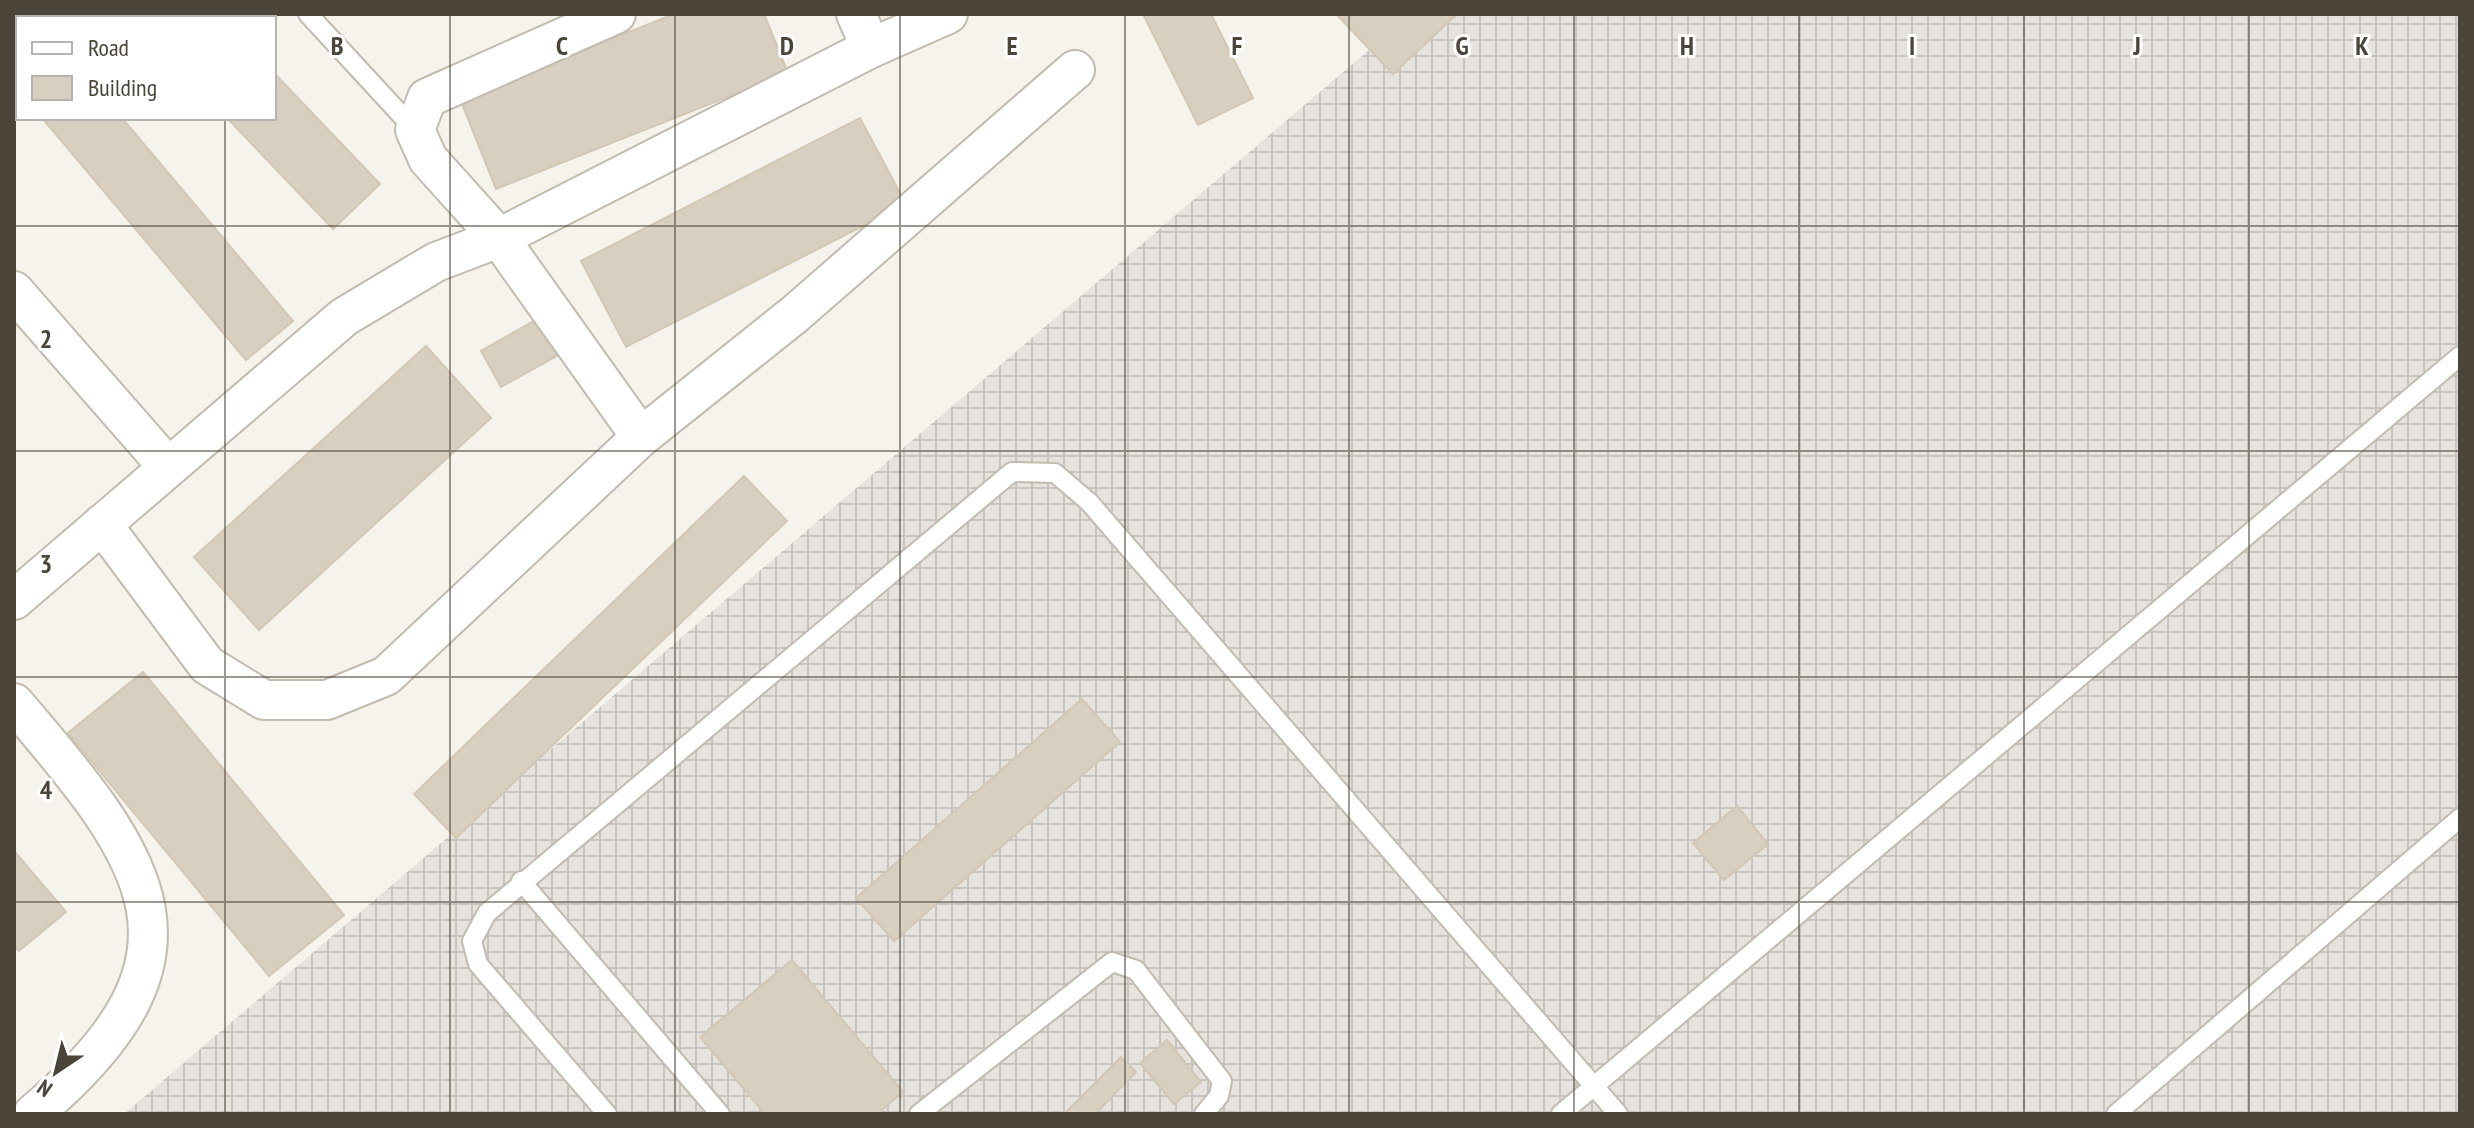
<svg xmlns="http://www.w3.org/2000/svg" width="2474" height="1128" font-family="'PT Sans Narrow',sans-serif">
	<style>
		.industrial { fill: url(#industrial-grid) }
		.building { fill: #d8cfc1; stroke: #d3c7b4; stroke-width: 2 }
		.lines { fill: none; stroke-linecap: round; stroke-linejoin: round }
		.lane-casing { stroke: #c2bbae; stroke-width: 22 }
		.street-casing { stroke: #c2bbae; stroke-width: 42 }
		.lane { stroke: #fff; stroke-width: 18 }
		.street { stroke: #fff; stroke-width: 38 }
		.grid { fill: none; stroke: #4b4439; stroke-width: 2; stroke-opacity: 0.55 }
		.grid-label { font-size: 26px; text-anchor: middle; font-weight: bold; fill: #4b4439; stroke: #fff; stroke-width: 6; stroke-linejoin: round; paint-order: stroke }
	</style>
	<defs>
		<pattern id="industrial-grid" width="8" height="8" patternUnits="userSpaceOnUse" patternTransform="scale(2)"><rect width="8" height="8" fill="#e6e2dd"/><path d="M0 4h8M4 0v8" fill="none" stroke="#c7c3be"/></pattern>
	</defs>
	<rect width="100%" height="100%" fill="#f6f3ec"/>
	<!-- industrial -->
	<path class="industrial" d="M1411,14h1049v1100h-2336z"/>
	<!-- building -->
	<g class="building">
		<path d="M14,14h21l3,4h-20v71l-4,-5z"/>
		<path d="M128,14h90l4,4h-91z"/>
		<path d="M674,14h90l24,59 -292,116 -36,-90z"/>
		<path d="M1143,14h68l42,84 -55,27z"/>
		<path d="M1336,14h121l-64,60z"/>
		<path d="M274,73l106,111 -47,45 -106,-111h47z"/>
		<path d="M42,118h80l171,203 -47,39z"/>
		<path d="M860,118l46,86 -280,143 -45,-86z"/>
		<path d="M539,318l21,36 -59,33 -20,-36z"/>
		<path d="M426,346l65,72 -232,212 -65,-73z"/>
		<path d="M744,476l43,45 -331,317 -42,-44z"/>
		<path d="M143,672l201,243 -75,61 -201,-243z"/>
		<path d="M1082,699l38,43 -226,199 -38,-43z"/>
		<path d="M1737,806l31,38 -44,36 -31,-37z"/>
		<path d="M14,851l52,61 -47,39 -5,-5z"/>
		<path d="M792,960l111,132 -26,22h-112l-65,-77z"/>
		<path d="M1167,1040l34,42 -27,22 -34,-41z"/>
		<path d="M1121,1057l15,15 -41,42h-31z"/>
	</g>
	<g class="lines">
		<defs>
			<g id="lane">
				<path d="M308,14l107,116"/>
				<path d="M521,881l199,233"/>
				<path d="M607,1114l-129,-150 -6,-23 15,-28 525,-441 43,1 34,29 529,612"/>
				<path d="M919,1114l193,-152 24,8 86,111 -3,15 -15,18"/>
				<path d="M1561,1114l899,-758"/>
				<path d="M2116,1114l344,-296"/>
			</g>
			<g id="street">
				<path d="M616,14l-189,84 -12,32 13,29 71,79 142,199"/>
				<path d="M856,14l15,34"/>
				<path d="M14,291l154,176"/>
				<path d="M102,524l105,141 57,35h63l59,-24 255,-239 154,-123 280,-244"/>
				<path d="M14,600l330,-283 92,-55 63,-24 372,-190 77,-34"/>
				<path d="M14,703c137,159 208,252 19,411"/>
			</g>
		</defs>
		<!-- lane casing -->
		<use href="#lane" class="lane-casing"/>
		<!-- street casing -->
		<use href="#street" class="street-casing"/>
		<!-- lane -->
		<use href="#lane" class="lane"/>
		<!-- street -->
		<use href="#street" class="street"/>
	</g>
	<!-- grid -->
	<path class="grid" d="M225,14v4M450,14v1100M675,14v1100M900,14v1100M1125,14v1100M1349,14v1100M1574,14v1100M1799,14v1100M2024,14v1100M2249,14v1100M225,118v996M14,226h2446M14,451h2446M14,677h2446M14,902h2446"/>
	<g class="grid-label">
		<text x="337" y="55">B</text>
		<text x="562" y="55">C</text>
		<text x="787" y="55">D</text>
		<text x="1012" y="55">E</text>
		<text x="1237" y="55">F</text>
		<text x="1462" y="55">G</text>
		<text x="1687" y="55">H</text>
		<text x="1912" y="55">I</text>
		<text x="2137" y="55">J</text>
		<text x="2362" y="55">K</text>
		<text x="46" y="348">2</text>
		<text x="46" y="573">3</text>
		<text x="46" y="799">4</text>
	</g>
	<!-- border -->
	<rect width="2474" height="1128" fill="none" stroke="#4b4439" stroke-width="32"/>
	<!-- legend -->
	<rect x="16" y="16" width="260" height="104" fill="#ffffff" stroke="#b7b4b0" stroke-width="2"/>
	<rect x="32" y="42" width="40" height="12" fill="#ffffff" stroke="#b7b4b0" stroke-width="2"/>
	<text x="88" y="56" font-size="24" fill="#4b4439">Road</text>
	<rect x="32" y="76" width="40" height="24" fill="#d8cfc1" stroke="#b7b4b0" stroke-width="2"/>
	<text x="88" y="96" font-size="24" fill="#4b4439">Building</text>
	<!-- north arrow -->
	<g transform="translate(56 1072) rotate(215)" stroke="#ffffff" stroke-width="6" paint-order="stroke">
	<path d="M0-6L14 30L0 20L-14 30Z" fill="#4b4439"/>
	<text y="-12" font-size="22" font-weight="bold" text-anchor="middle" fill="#4b4439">N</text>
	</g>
</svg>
